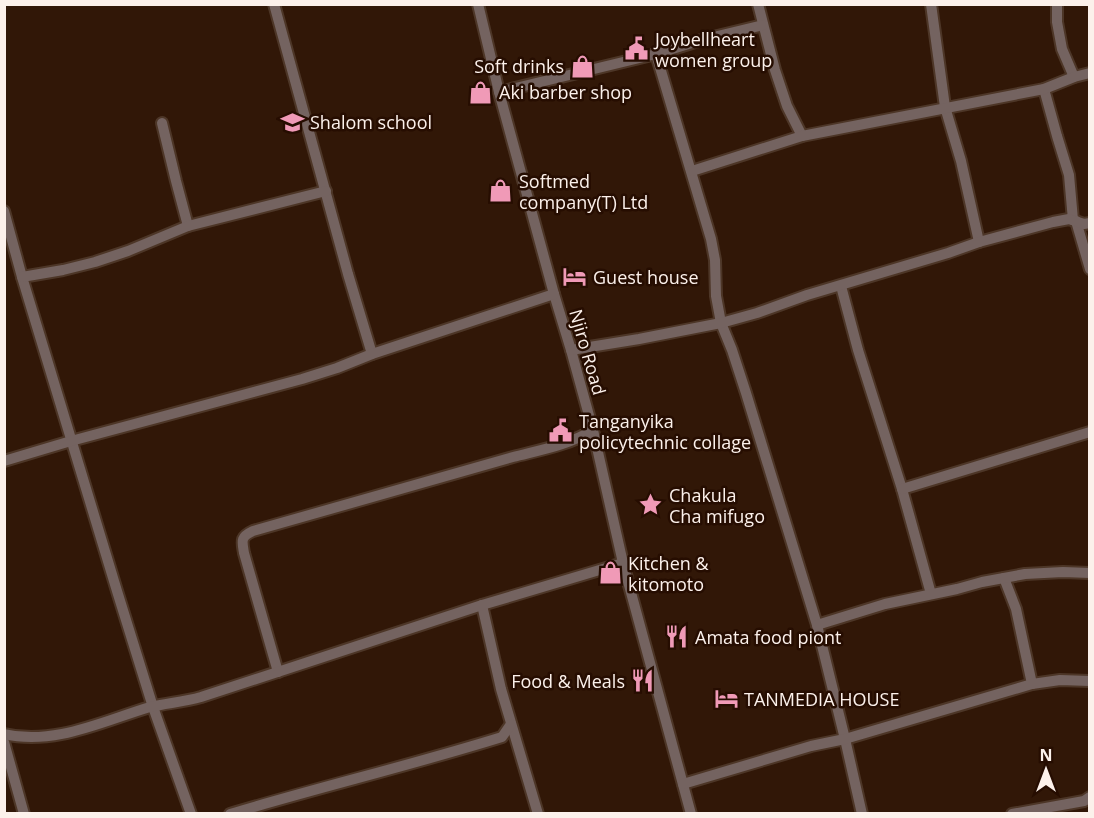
<svg xmlns="http://www.w3.org/2000/svg" width="1094" height="818" font-family="'Open Sans',sans-serif">
	<style>
		.lines { fill: none; stroke-linecap: round; stroke-linejoin: round }
		.minor-casing { stroke: #4d3627; stroke-width: 14 }
		.minor { stroke: #746360; stroke-width: 10 }
		.labels { text-anchor: middle; dominant-baseline: central; stroke-width: 5; stroke-linejoin: round; paint-order: stroke }
		.poi-label { font-size: 18px; fill: #fcf1eb; stroke: #260d01; text-anchor: start }
		.street-label { font-size: 18px; fill: #fcf1eb; stroke: #260d01 }
	</style>
	<rect width="100%" height="100%" fill="#311707"/>
	<g class="lines">
		<defs>
			<g id="minor">
				<path d="M274,4l74,270 24,80"/>
				<path d="M478,4l21,88 55,202 17,56 22,80 30,133 68,251"/>
				<path d="M758,4l17,66 12,36 15,30"/>
				<path d="M931,4l14,103 16,54 18,81"/>
				<path d="M1057,4v18l5,27 12,28"/>
				<path d="M656,54l55,185 4,21 1,36 5,27 11,27 14,43 71,232 28,114 17,75"/>
				<path d="M1044,89l13,47 12,39 4,45"/>
				<path d="M499,92l157,-38 49,-15 58,-14"/>
				<path d="M162,123l14,58 12,45"/>
				<path d="M692,171l110,-35 242,-47 30,-12 16,-4"/>
				<path d="M4,211l18,66 95,314 36,116 38,107"/>
				<path d="M1076,221l14,48"/>
				<path d="M22,277l41,-7 32,-8 33,-11 60,-25 138,-35"/>
				<path d="M841,286l17,64 44,139 29,105"/>
				<path d="M571,350l68,-11 82,-16 36,-10 50,-18 141,-42 31,-11 74,-20 16,-3 15,5 6,-1"/>
				<path d="M4,461l67,-20 231,-62 35,-11 35,-14 182,-60"/>
				<path d="M902,489l188,-57"/>
				<path d="M1004,578l12,31 16,75"/>
				<path d="M482,605l19,84 37,125"/>
				<path d="M817,625l68,-21 72,-15 25,-7 43,-8 38,-2 27,1"/>
				<path d="M278,672l-34,-119c-2,-12 -4,-16 9,-22l260,-74c27,-7 56,-12 80,-27"/>
				<path d="M4,734c50,12 99,-13 146,-27 17,-4 34,-5 51,-10l281,-92 141,-42"/>
				<path d="M4,742l20,72"/>
				<path d="M683,784l128,-38 34,-7 187,-55 28,-4 30,1"/>
				<path d="M230,814c90,-27 182,-49 272,-77l9,-13"/>
				<path d="M1012,814l72,-13 6,-4"/>
			</g>
		</defs>
		<!-- minor casing -->
		<use href="#minor" class="minor-casing"/>
		<!-- minor -->
		<use href="#minor" class="minor"/>
	</g>
	<!-- icons -->
	<defs>
		<symbol id="civic-bare" viewBox="-9 -9 18 18"><path d="M-.6-6.5H3V-4.5H.6V-3L4-1V1h2V6H-6V1h2V-1L-.6-3ZM-1.2 2.5V6h2.4V2.5Z" fill="#f09ab7" stroke="#260d01" stroke-width="2.5" paint-order="stroke"/></symbol>
		<symbol id="shop-bare" viewBox="-9 -9 18 18"><path d="M-5-2.5h2.3a2.7 3.5 0 0 1 5.4 0H5L5.5 6h-11ZM-1.5-2.5h3a1.5 2.3 0 0 0-3 0Z" fill="#f09ab7" stroke="#260d01" stroke-width="2.5" paint-order="stroke"/></symbol>
		<symbol id="school-bare" viewBox="-9 -9 18 18"><path d="M0-5L7-2L0 1L-7-2ZM-4 1L0 2.5L4 1V4Q0 6-4 4Z" fill="#f09ab7" stroke="#260d01" stroke-width="2.5" paint-order="stroke"/></symbol>
		<symbol id="hotel-bare" viewBox="-9 -9 18 18"><path d="M-6-4.5h1.5V1H6V5H4.5V3h-9V5H-6ZM-4 0a1.8 1.8 0 1 1 3.6 0ZM.5 0V-2.5h3Q6-2.5 6 0Z" fill="#f09ab7" stroke="#260d01" stroke-width="2.5" paint-order="stroke"/></symbol>
		<symbol id="sight-bare" viewBox="-9 -9 18 18"><path d="M0-6L1.8-2.2L6-1.7L2.9 1.2L3.7 5.4L0 3.3L-3.7 5.4L-2.9 1.2L-6-1.7L-1.8-2.2Z" fill="#f09ab7" stroke="#260d01" stroke-width="2.5" paint-order="stroke"/></symbol>
		<symbol id="restaurant-bare" viewBox="-9 -9 18 18"><path d="M-5-6h1v4h1v-4h1v4h1v-4h1v5L-1.5 .5V6h-2V.5L-5-1ZM5-6V6H3V1.5H1.5Q1.5-4 5-6Z" fill="#f09ab7" stroke="#260d01" stroke-width="2.5" paint-order="stroke"/></symbol>
	</defs>
	<g fill-rule="evenodd">
		<use href="#civic-bare" x="620" y="32" width="33" height="33"/>
		<use href="#shop-bare" x="566" y="50" width="33" height="33"/>
		<use href="#shop-bare" x="464" y="76" width="33" height="33"/>
		<use href="#school-bare" x="276" y="106" width="33" height="33"/>
		<use href="#shop-bare" x="484" y="174" width="33" height="33"/>
		<use href="#hotel-bare" x="558" y="260" width="33" height="33"/>
		<use href="#civic-bare" x="544" y="414" width="33" height="33"/>
		<use href="#sight-bare" x="634" y="488" width="33" height="33"/>
		<use href="#shop-bare" x="594" y="556" width="33" height="33"/>
		<use href="#restaurant-bare" x="660" y="620" width="33" height="33"/>
		<use href="#restaurant-bare" x="626" y="664" width="33" height="33"/>
		<use href="#hotel-bare" x="710" y="682" width="33" height="33"/>
	</g>
	<g class="labels">
		<!-- poi labels -->
		<g class="poi-label">
			<text x="655" y="39">Joybellheart<tspan x="655" dy="21">women group</tspan></text>
			<text x="564" y="66" text-anchor="end">Soft drinks</text>
			<text x="499" y="92">Aki barber shop</text>
			<text x="310" y="122">Shalom school</text>
			<text x="519" y="181">Softmed<tspan x="519" dy="21">company(T) Ltd</tspan></text>
			<text x="593" y="277">Guest house</text>
			<text x="579" y="421">Tanganyika<tspan x="579" dy="21">policytechnic collage</tspan></text>
			<text x="669" y="495">Chakula<tspan x="669" dy="21">Cha mifugo</tspan></text>
			<text x="628" y="563">Kitchen &amp;<tspan x="628" dy="21">kitomoto</tspan></text>
			<text x="695" y="637">Amata food piont</text>
			<text x="625" y="681" text-anchor="end">Food &amp; Meals</text>
			<text x="744" y="699">TANMEDIA HOUSE</text>
		</g>
		<!-- street labels -->
		<g class="street-label">
			<text transform="translate(588 352) rotate(74)">Njiro Road</text>
		</g>
	</g>
	<!-- border -->
	<rect width="1094" height="818" fill="none" stroke="#fcf1eb" stroke-width="12"/>
	<!-- north arrow -->
	<g transform="translate(1046 770)" stroke="#260d01" stroke-width="4.5" paint-order="stroke">
	<path d="M0-4.5L10 22L0 15L-10 22Z" fill="#fcf1eb"/>
	<text y="-9" font-size="16" font-weight="bold" text-anchor="middle" fill="#fcf1eb">N</text>
	</g>
</svg>
